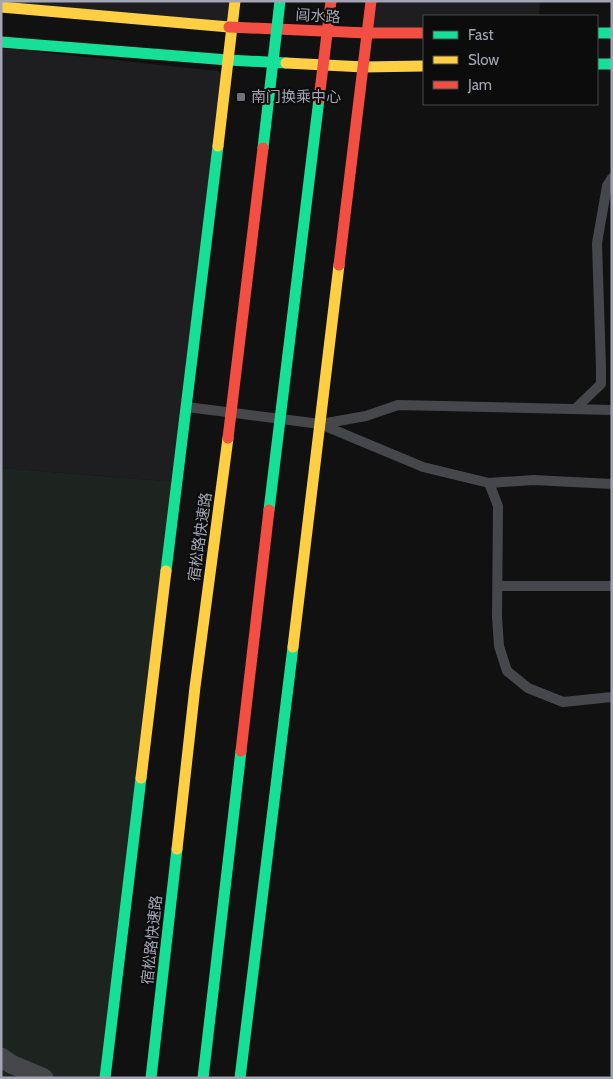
<svg xmlns="http://www.w3.org/2000/svg" width="613" height="1079" font-family="Cabin,'Noto Sans SC',sans-serif">
	<style>
		.built { fill: #1e1e20 }
		.green { fill: #1d231f }
		.lines { fill: none; stroke-linecap: round; stroke-linejoin: round }
		.lane { stroke: #46474a; stroke-width: 10 }
		.street { stroke: #46474a; stroke-width: 19 }
		.fast { stroke: #16e098; stroke-width: 11 }
		.slow { stroke: #ffcf43; stroke-width: 11 }
		.jam { stroke: #f24e42; stroke-width: 11 }
		.fast-bridge { stroke: #16e098; stroke-width: 11 }
		.slow-bridge { stroke: #ffcf43; stroke-width: 11 }
		.jam-bridge { stroke: #f24e42; stroke-width: 11 }
		.poi-dot { fill: #70727a; stroke: #0c0c0d; stroke-width: 2 }
		.labels { text-anchor: middle; dominant-baseline: central; stroke-width: 4; stroke-linejoin: round; paint-order: stroke }
		.street-label { font-size: 15px; fill: #a3a6b2; stroke: #0c0c0d }
		.poi-label { font-size: 15px; fill: #a3a6b2; stroke: #0c0c0d; text-anchor: start }
	</style>
	<rect width="100%" height="100%" fill="#111112"/>
	<!-- built -->
	<g class="built">
		<path d="M1,1h234l-3,26z"/>
		<path d="M371,1h169l-1,15h-115v17h-57z"/>
		<path d="M1,48l226,24 -50,410 -176,-14z"/>
	</g>
	<!-- green -->
	<path class="green" d="M1,468l176,14 -72,596h-104z"/>
	<g class="lines">
		<!-- lane -->
		<g class="lane">
			<path d="M187,407l133,17 103,43 66,16 45,-3 78,4"/>
			<path d="M576,408l25,-24v-16l-4,-125 10,-57 5,-8"/>
			<path d="M321,424l45,-8 32,-11 214,5"/>
			<path d="M489,483l9,23 -1,111 2,29 8,25 21,17 35,14 49,-5"/>
			<path d="M498,586h114"/>
		</g>
		<!-- street -->
		<path class="street" d="M1,1057l10,7 33,14"/>
		<!-- fast -->
		<g class="fast">
			<path d="M597,33h15"/>
			<path d="M1,42l227,18 58,3"/>
			<path d="M597,64h15"/>
			<path d="M166,571l52,-425"/>
			<path d="M105,1078l36,-300"/>
			<path d="M240,1078l53,-431"/>
		</g>
		<!-- slow -->
		<g class="slow">
			<path d="M1,7l228,20"/>
			<path d="M286,63l78,4 60,-1"/>
			<path d="M218,146l17,-145"/>
			<path d="M293,647l46,-382"/>
			<path d="M141,778l25,-207"/>
		</g>
		<!-- jam -->
		<g class="jam">
			<path d="M229,27l138,6h57"/>
			<path d="M339,265l32,-264"/>
		</g>
		<!-- fast-bridge -->
		<g class="fast-bridge">
			<path d="M263,148l17,-147"/>
			<path d="M269,510l50,-411"/>
			<path d="M151,1078l26,-229"/>
			<path d="M203,1078l38,-327"/>
		</g>
		<!-- slow-bridge -->
		<path class="slow-bridge" d="M177,849l18,-162 33,-249"/>
		<!-- jam-bridge -->
		<g class="jam-bridge">
			<path d="M319,99l12,-98"/>
			<path d="M228,438l35,-290"/>
			<path d="M241,751l28,-241"/>
		</g>
	</g>
	<!-- markers -->
	<rect class="poi-dot" x="236" y="92" width="10" height="10" rx="2.5"/>
	<g class="labels">
		<!-- street labels -->
		<g class="street-label">
			<text transform="translate(318 16) rotate(3)">阊水路</text>
			<text transform="translate(200 537) rotate(-82)">宿松路快速路</text>
			<text transform="translate(152 940) rotate(-84)">宿松路快速路</text>
		</g>
		<!-- poi labels -->
		<g class="poi-label">
			<text x="251" y="97">南门换乘中心</text>
		</g>
	</g>
	<!-- border -->
	<rect width="613" height="1079" fill="none" stroke="#a3a6b2" stroke-width="5"/>
	<!-- legend -->
	<rect x="423" y="15" width="175" height="90" fill="#0c0c0d" stroke="#484a4f"/>
	<rect x="433" y="31" width="25" height="8" fill="#16e098" stroke="#484a4f"/>
	<text x="468" y="40" font-size="15" fill="#a3a6b2">Fast</text>
	<rect x="433" y="56" width="25" height="8" fill="#ffcf43" stroke="#484a4f"/>
	<text x="468" y="65" font-size="15" fill="#a3a6b2">Slow</text>
	<rect x="433" y="81" width="25" height="8" fill="#f24e42" stroke="#484a4f"/>
	<text x="468" y="90" font-size="15" fill="#a3a6b2">Jam</text>
</svg>
